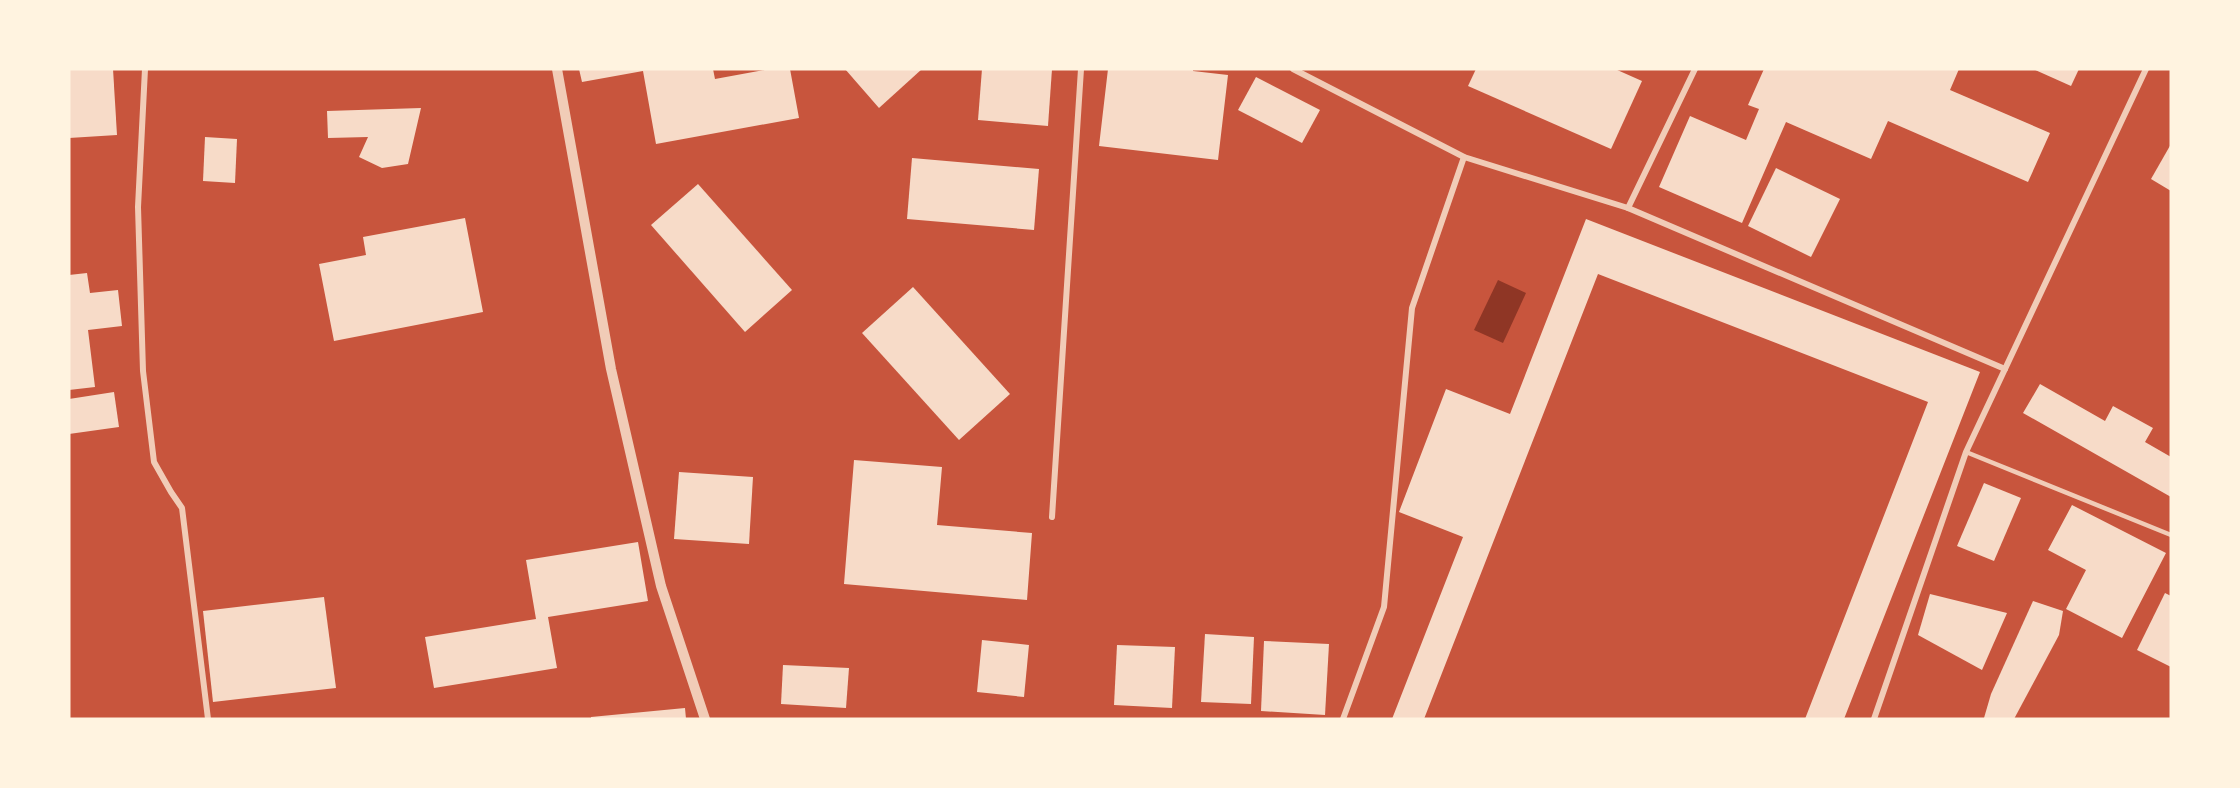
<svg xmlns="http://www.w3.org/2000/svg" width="2240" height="788" font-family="'Nunito Sans',sans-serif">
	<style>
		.water { fill: #8f3625 }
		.building { fill: #f7dbc8 }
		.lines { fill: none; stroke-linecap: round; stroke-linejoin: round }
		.service { stroke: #f1ccb7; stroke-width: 4.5 }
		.minor { stroke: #f1ccb7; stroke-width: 6 }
		.tertiary { stroke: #f1ccb7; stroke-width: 10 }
	</style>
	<rect width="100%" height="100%" fill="#c8553d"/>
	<!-- water -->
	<path class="water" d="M1498,280l28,13 -23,50 -29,-13z"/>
	<!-- building -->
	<g class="building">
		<path d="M69,69h44l4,66 -48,3z"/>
		<path d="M579,69h134l2,10 55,-10h20l9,49 -143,26 -13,-73 -61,11z"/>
		<path d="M845,69h77l-43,39z"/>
		<path d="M982,69h70l-4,57 -70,-6z"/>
		<path d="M1108,69h85v2l35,4 -10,85 -119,-14z"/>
		<path d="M1476,69h139l27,12 -31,68 -143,-63z"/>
		<path d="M1764,69h195l-9,21 100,43 -22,49 -140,-61 -17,38 -85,-37 -44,101 -83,-36 31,-71 56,24 13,-31 -11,-4z"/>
		<path d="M2033,69h46l-8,17z"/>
		<path d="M1256,77l64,33 -18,33 -64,-33z"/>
		<path d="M421,108l-13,56 -26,4 -23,-11 9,-20 -40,1 -1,-27z"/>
		<path d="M205,137l32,2 -2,44 -32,-2z"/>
		<path d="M2171,144v47l-20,-12z"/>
		<path d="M912,158l127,11 -5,61 -127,-11z"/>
		<path d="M1776,168l64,31 -29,58 -63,-31z"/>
		<path d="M698,184l94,106 -47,42 -94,-107z"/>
		<path d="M465,218l18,94 -149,29 -15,-77 47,-9 -3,-18z"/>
		<path d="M1586,219l394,153 -136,347h-39l123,-317 -330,-128 -174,445h-32l71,-182 -64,-25 47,-123 64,25z"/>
		<path d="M87,273l3,20 28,-3 4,36 -34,4 7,57 -26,3v-115z"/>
		<path d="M913,287l97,107 -51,46 -97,-107z"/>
		<path d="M2040,384l65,37 8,-15 40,22 -8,14 26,15v40l-148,-84z"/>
		<path d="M114,392l5,35 -50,7v-35z"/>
		<path d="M854,460l88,7 -5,58 95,8 -5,67 -183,-16z"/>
		<path d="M679,472l74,5 -4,67 -75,-5z"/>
		<path d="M1984,483l37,15 -27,63 -37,-15z"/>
		<path d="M2072,505l94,48 -44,85 -56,-29 20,-39 -38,-20z"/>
		<path d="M638,542l10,59 -100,16 9,51 -123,20 -9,-51 111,-18 -10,-59z"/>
		<path d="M2165,593l6,3v71l-34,-17z"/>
		<path d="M1930,594l77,19 -25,57 -64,-35z"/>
		<path d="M324,597l12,91 -123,14 -10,-91z"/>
		<path d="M2033,601l30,10 -4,24 -45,84 -30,-1 7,-24z"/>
		<path d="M1205,634l49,3 -3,67 -50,-2z"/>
		<path d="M982,640l47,5 -5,52 -47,-5z"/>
		<path d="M1264,641l65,3 -4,71 -64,-4z"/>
		<path d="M1117,645l58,2 -3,61 -58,-3z"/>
		<path d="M783,665l66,3 -3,40 -65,-4z"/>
		<path d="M685,708l1,11h-95v-2z"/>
	</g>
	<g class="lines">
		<!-- service -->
		<path class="service" d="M1966,452l205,83"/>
		<!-- minor -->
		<g class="minor">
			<path d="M145,69l-7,138 5,164 11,91 17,30 11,16 26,211"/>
			<path d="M1293,69l171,88 164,51 377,161"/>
			<path d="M1628,208l67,-139"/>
			<path d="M1052,517l29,-448"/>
			<path d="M1343,719l41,-112 28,-299 52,-151"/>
			<path d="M1874,719l92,-267 180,-383"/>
		</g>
		<!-- tertiary -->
		<path class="tertiary" d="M557,69l54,300 50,217 44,133"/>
	</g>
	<!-- border -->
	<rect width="2240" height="788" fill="none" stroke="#fff3e0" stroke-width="141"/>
</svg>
